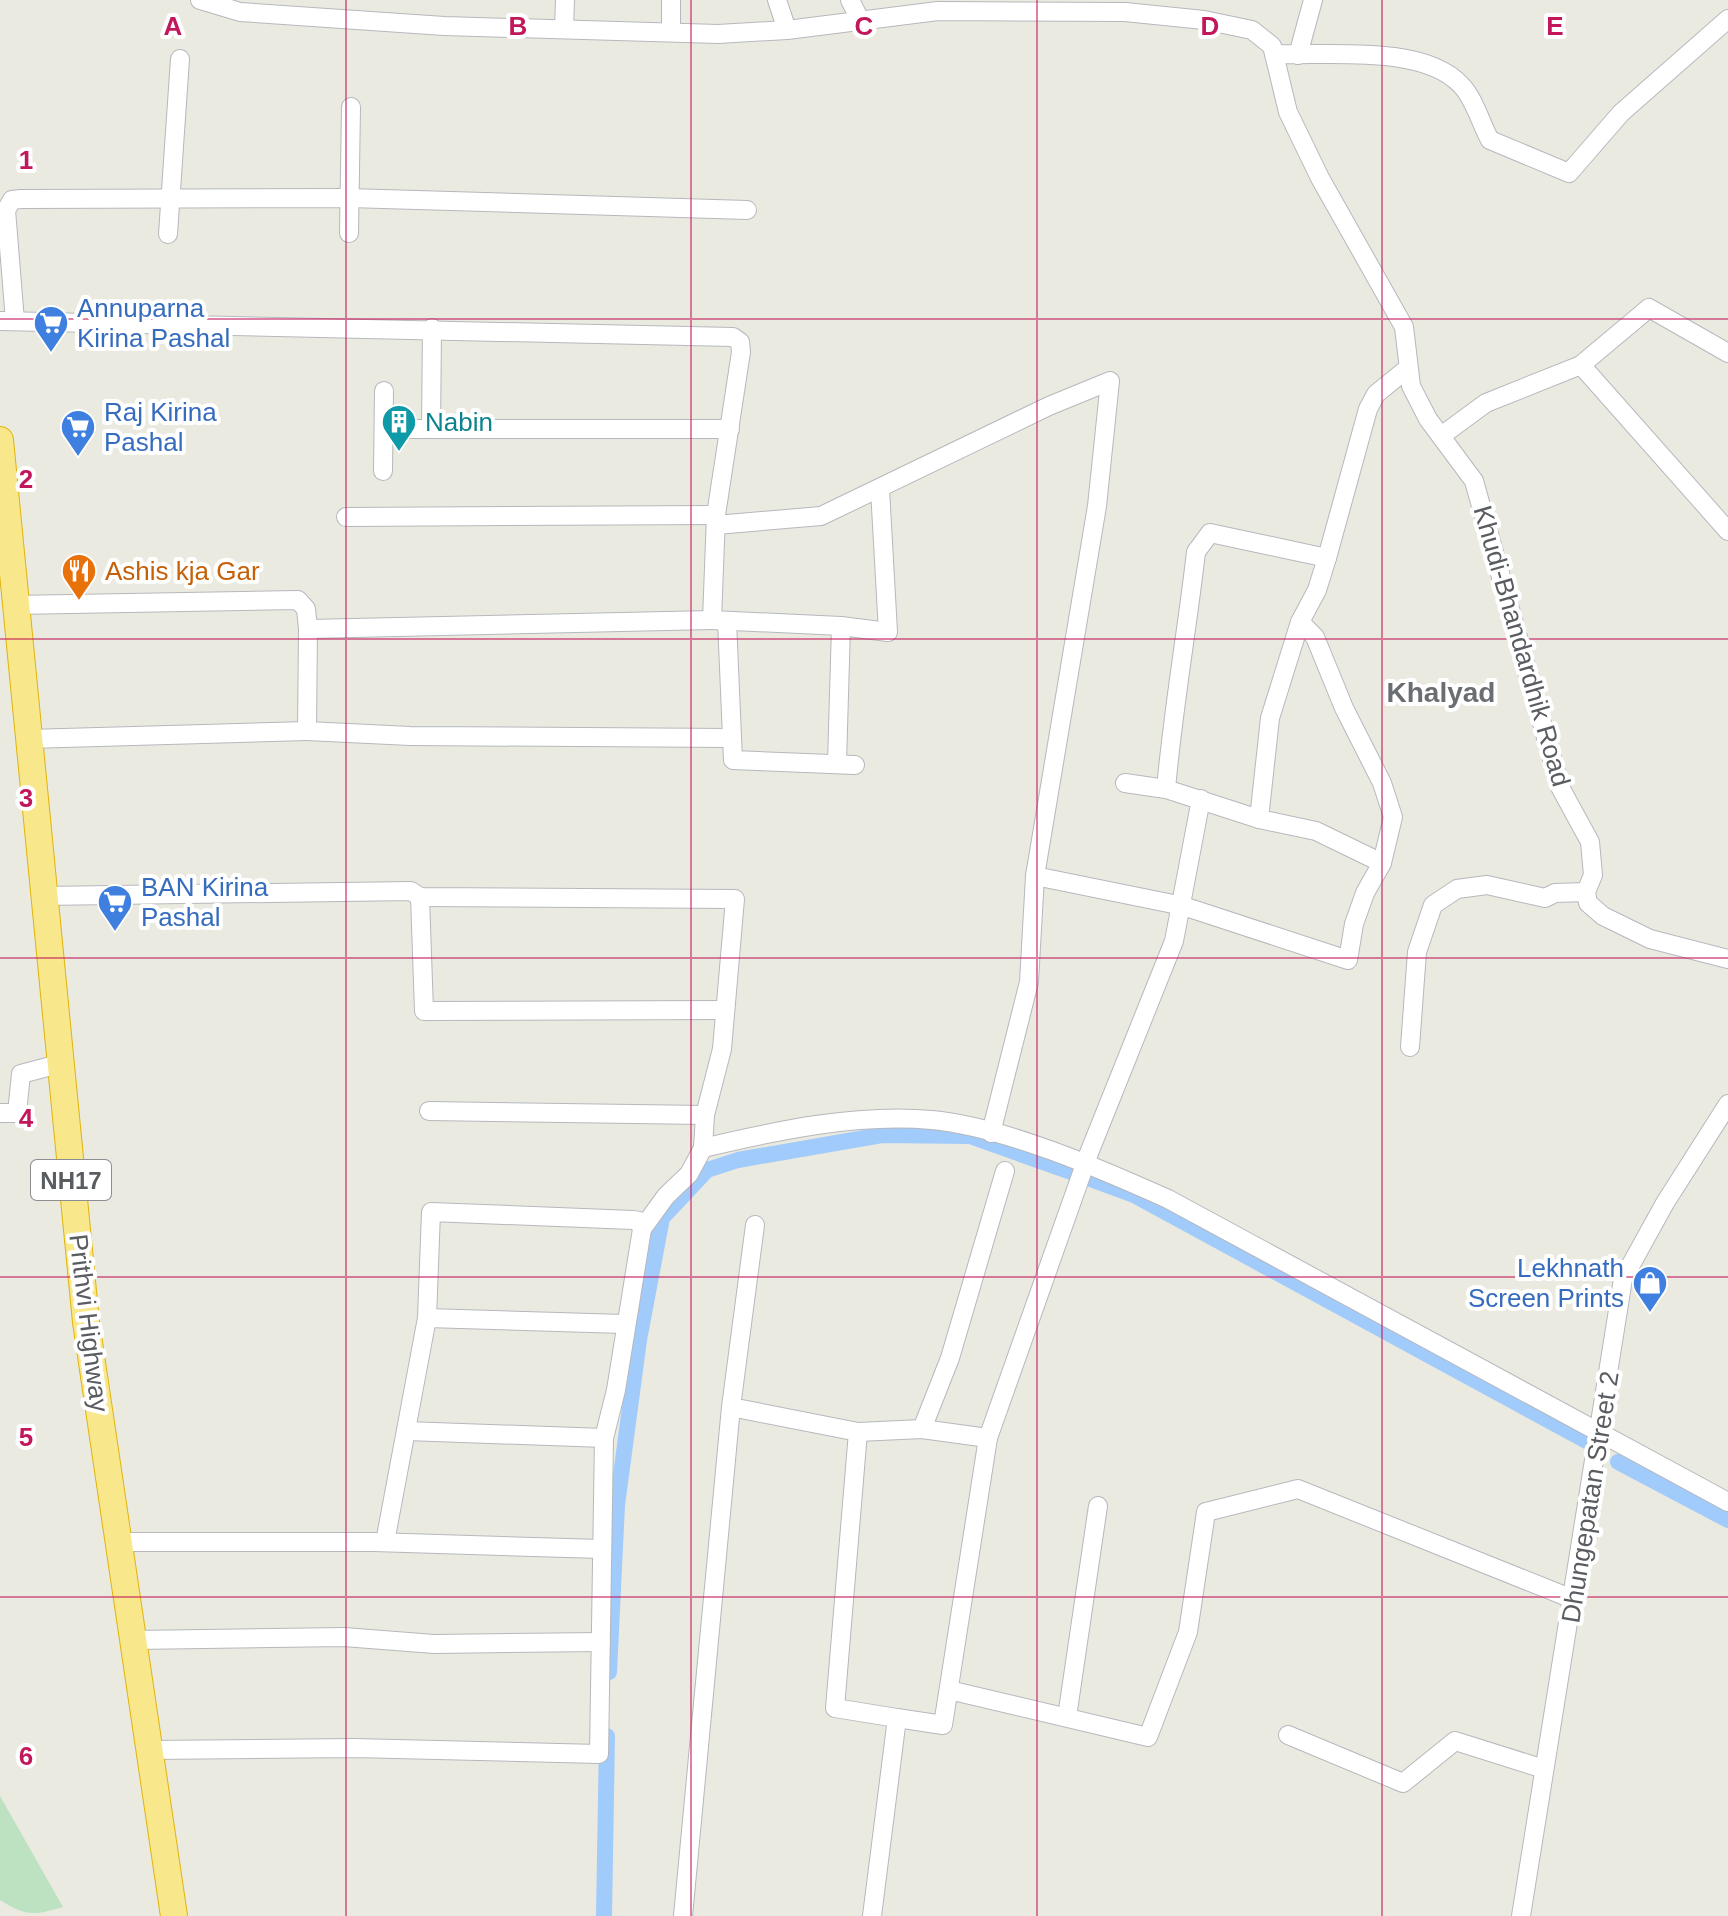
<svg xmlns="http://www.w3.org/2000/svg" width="1728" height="1916" font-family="Arial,sans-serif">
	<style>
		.green { fill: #bde2c1 }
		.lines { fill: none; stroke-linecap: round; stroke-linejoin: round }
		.canal { stroke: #a1cbfb; stroke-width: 16 }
		.minor-casing { stroke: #b6b8bd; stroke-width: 20 }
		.highway-casing { stroke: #e1b40a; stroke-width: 28 }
		.minor { stroke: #fff; stroke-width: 18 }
		.highway { stroke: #f8e78b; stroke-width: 26 }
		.grid { fill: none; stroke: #c2185b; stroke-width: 2; stroke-opacity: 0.55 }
		.labels { text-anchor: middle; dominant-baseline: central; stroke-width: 8; stroke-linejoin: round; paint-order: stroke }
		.shield { fill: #fff; stroke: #8b8d90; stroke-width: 2 }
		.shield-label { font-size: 24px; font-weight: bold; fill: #595c61 }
		.shop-label { font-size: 26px; fill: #366cbe; stroke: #fff; text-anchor: start }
		.culture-label { font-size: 26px; fill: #0d838f; stroke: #fff; text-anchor: start }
		.food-label { font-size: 26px; fill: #c56008; stroke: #fff; text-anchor: start }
		.street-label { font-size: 26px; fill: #595c61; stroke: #fff }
		.neighbourhood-label { font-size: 28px; font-weight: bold; fill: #6a6e73; stroke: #fff }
		.grid-label { font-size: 26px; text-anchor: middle; font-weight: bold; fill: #c2185b; stroke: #fff; stroke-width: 8; stroke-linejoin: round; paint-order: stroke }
	</style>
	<rect width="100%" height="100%" fill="#ebeae0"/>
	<!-- green -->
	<path class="green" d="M0,1796l63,111c-31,9 -37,9 -63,-7z"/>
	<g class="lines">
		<!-- canal -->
		<g class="canal">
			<path d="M1085,1177l49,18 458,249"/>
			<path d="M1618,1462l110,58"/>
			<path d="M609,1672l8,-167 22,-165 23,-122 45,-48 31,-10 144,-25 88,1 101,36"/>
			<path d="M604,1916l3,-180"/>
		</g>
		<defs>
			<g id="minor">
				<path d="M200,0l40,12 204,14 274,8 69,-4 151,-19 187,1 79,8 48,10 20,16 2,8"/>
				<path d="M777,0l10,30"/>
				<path d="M850,0l11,22"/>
				<path d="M1728,19l-107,94 -52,60 -79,-33c-9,-16 -16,-42 -29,-55 -38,-41 -135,-29 -187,-31l14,58 32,66 84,149 7,59 17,33 46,62 86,306 30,55 3,33 -7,17 2,11 15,13 47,23 78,20"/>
				<path d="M564,29l1,-29"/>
				<path d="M671,32v-32"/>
				<path d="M1298,55l15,-55"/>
				<path d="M349,233l2,-126"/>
				<path d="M168,234l12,-175"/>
				<path d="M0,321l733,16 7,5 1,10 -25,163 -4,105 -404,9 -1,102 103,5 320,2"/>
				<path d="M15,321l-9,-111 6,-10 9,-1 328,-1 398,12"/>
				<path d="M1581,365l68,-57 79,45"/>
				<path d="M384,429h346"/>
				<path d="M431,429l1,-101"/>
				<path d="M1441,436l45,-33 95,-38 147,166"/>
				<path d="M383,471l1,-80"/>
				<path d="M346,517l370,-2"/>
				<path d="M716,525l105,-9 228,-110 61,-25 -13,125 -62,370 -6,106 -38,151"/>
				<path d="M1327,558l41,-149 8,-15 32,-26"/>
				<path d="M14,605l284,-5 8,9 2,20"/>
				<path d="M712,620l129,6 47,6 -8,-143"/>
				<path d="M727,621l6,139 122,5"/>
				<path d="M28,739l279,-8"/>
				<path d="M837,763l4,-137"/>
				<path d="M1125,783l41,6 93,30 57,12 66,32"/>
				<path d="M1166,789c7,-80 21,-158 30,-237l14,-19 117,25 -10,32 -17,32"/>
				<path d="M1035,876l148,30 165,54 6,-36 11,-31 17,-30 11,-46 -11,-34 -38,-75 -29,-71 -15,-15 -30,96 -11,101"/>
				<path d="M42,896l369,-5 9,6 315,2 -13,150 -17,66 -2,33 -14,26 -23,22 -24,33 -3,-8 -6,-1 -202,-8 -4,106 -42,224"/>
				<path d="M420,897l4,114 300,-1"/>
				<path d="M1410,1047l7,-95 16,-47 24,-16 30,-4 58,13 10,-5 31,-1"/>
				<path d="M429,1111l276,4"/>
				<path d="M0,1113h17l4,-39 38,-10"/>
				<path d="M703,1148c72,-17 154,-35 229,-28 73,7 169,49 236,79l560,303"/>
				<path d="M427,1318l197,6"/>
				<path d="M731,1407l127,25 64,-3 66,9"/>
				<path d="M922,1429l28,-71 55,-187"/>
				<path d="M406,1431l198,7"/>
				<path d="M858,1432l-23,276 62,10 -25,198"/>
				<path d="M120,1542h254l227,7"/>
				<path d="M134,1640l210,-3 90,7 167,-2"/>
				<path d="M949,1690l199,47 40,-105 18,-120 92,-23 277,111"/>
				<path d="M1067,1717l31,-211"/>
				<path d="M897,1718l46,7 45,-287 101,-285 85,-212 27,-142"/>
				<path d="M1288,1735l115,48 52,-42 89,28"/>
				<path d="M150,1750l204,-2 245,6 5,-316 12,-48 26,-161"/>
				<path d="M683,1916l48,-509 24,-182"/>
				<path d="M1521,1916l102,-637 42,-76 63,-99"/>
			</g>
			<path id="highway" d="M0,440l86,882 88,594"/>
		</defs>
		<!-- minor casing -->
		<use href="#minor" class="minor-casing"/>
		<!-- highway casing -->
		<use href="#highway" class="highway-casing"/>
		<!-- minor -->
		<use href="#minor" class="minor"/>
		<!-- highway -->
		<use href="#highway" class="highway"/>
	</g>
	<!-- grid -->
	<path class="grid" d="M346,0v1916M691,0v1916M1037,0v1916M1382,0v1916M0,319h1728M0,639h1728M0,958h1728M0,1277h1728M0,1597h1728"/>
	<!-- icons -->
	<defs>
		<symbol id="supermarket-pin" viewBox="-11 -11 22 30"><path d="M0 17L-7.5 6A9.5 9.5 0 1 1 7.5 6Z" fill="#3f7fe0" stroke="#fff"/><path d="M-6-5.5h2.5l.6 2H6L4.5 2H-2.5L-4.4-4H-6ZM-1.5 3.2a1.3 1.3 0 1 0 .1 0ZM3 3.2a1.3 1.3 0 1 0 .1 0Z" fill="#fff"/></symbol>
		<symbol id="building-pin" viewBox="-11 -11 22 30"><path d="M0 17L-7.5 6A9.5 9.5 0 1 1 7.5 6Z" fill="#0f9aa8" stroke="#fff"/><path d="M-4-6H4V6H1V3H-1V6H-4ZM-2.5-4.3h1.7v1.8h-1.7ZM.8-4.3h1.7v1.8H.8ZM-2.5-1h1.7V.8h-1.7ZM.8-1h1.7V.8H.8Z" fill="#fff"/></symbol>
		<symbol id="restaurant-pin" viewBox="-11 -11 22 30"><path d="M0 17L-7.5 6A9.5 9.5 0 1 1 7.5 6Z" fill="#e8710a" stroke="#fff"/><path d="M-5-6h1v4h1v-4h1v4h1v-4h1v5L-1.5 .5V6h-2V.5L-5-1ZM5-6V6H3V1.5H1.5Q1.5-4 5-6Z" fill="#fff"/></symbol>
		<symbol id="shop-pin" viewBox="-11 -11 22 30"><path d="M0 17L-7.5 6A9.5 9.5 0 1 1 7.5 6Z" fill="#3f7fe0" stroke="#fff"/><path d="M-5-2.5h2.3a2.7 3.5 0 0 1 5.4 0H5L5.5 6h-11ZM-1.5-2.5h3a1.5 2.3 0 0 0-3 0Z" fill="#fff"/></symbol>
	</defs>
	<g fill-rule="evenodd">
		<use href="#supermarket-pin" x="31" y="303" width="40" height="54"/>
		<use href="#building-pin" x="379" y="402" width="40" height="54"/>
		<use href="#supermarket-pin" x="58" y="407" width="40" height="54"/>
		<use href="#restaurant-pin" x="59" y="551" width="40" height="54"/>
		<use href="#supermarket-pin" x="95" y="882" width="40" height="54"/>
		<use href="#shop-pin" x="1630" y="1263" width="40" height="54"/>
	</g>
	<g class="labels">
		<!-- shield labels -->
		<rect class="shield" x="31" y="1160" width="80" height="40" rx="6"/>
		<g class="shield-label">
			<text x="71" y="1180">NH17</text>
		</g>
		<!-- shop labels -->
		<g class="shop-label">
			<text x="77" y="308">Annuparna<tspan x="77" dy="30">Kirina Pashal</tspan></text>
			<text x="104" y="412">Raj Kirina<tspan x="104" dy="30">Pashal</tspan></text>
			<text x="141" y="887">BAN Kirina<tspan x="141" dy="30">Pashal</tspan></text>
			<text x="1624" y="1268" text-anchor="end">Lekhnath<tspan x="1624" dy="30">Screen Prints</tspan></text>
		</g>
		<!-- culture labels -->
		<g class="culture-label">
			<text x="425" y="422">Nabin</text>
		</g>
		<!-- food labels -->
		<g class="food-label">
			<text x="105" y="571">Ashis kja Gar</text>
		</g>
		<!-- street labels -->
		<g class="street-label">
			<text transform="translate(1522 646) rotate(74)">Khudi-Bhandardhik Road</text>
			<text transform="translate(89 1323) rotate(83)">Prithvi Highway</text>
			<text transform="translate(1590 1497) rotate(-81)">Dhungepatan Street 2</text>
		</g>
		<!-- neighbourhood labels -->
		<g class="neighbourhood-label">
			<text x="1441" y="692">Khalyad</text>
		</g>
	</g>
	<g class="grid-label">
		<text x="173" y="35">A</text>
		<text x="518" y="35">B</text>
		<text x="864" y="35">C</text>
		<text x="1210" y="35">D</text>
		<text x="1555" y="35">E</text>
		<text x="26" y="169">1</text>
		<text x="26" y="488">2</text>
		<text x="26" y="807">3</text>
		<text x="26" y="1127">4</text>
		<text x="26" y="1446">5</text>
		<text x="26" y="1765">6</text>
	</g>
</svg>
